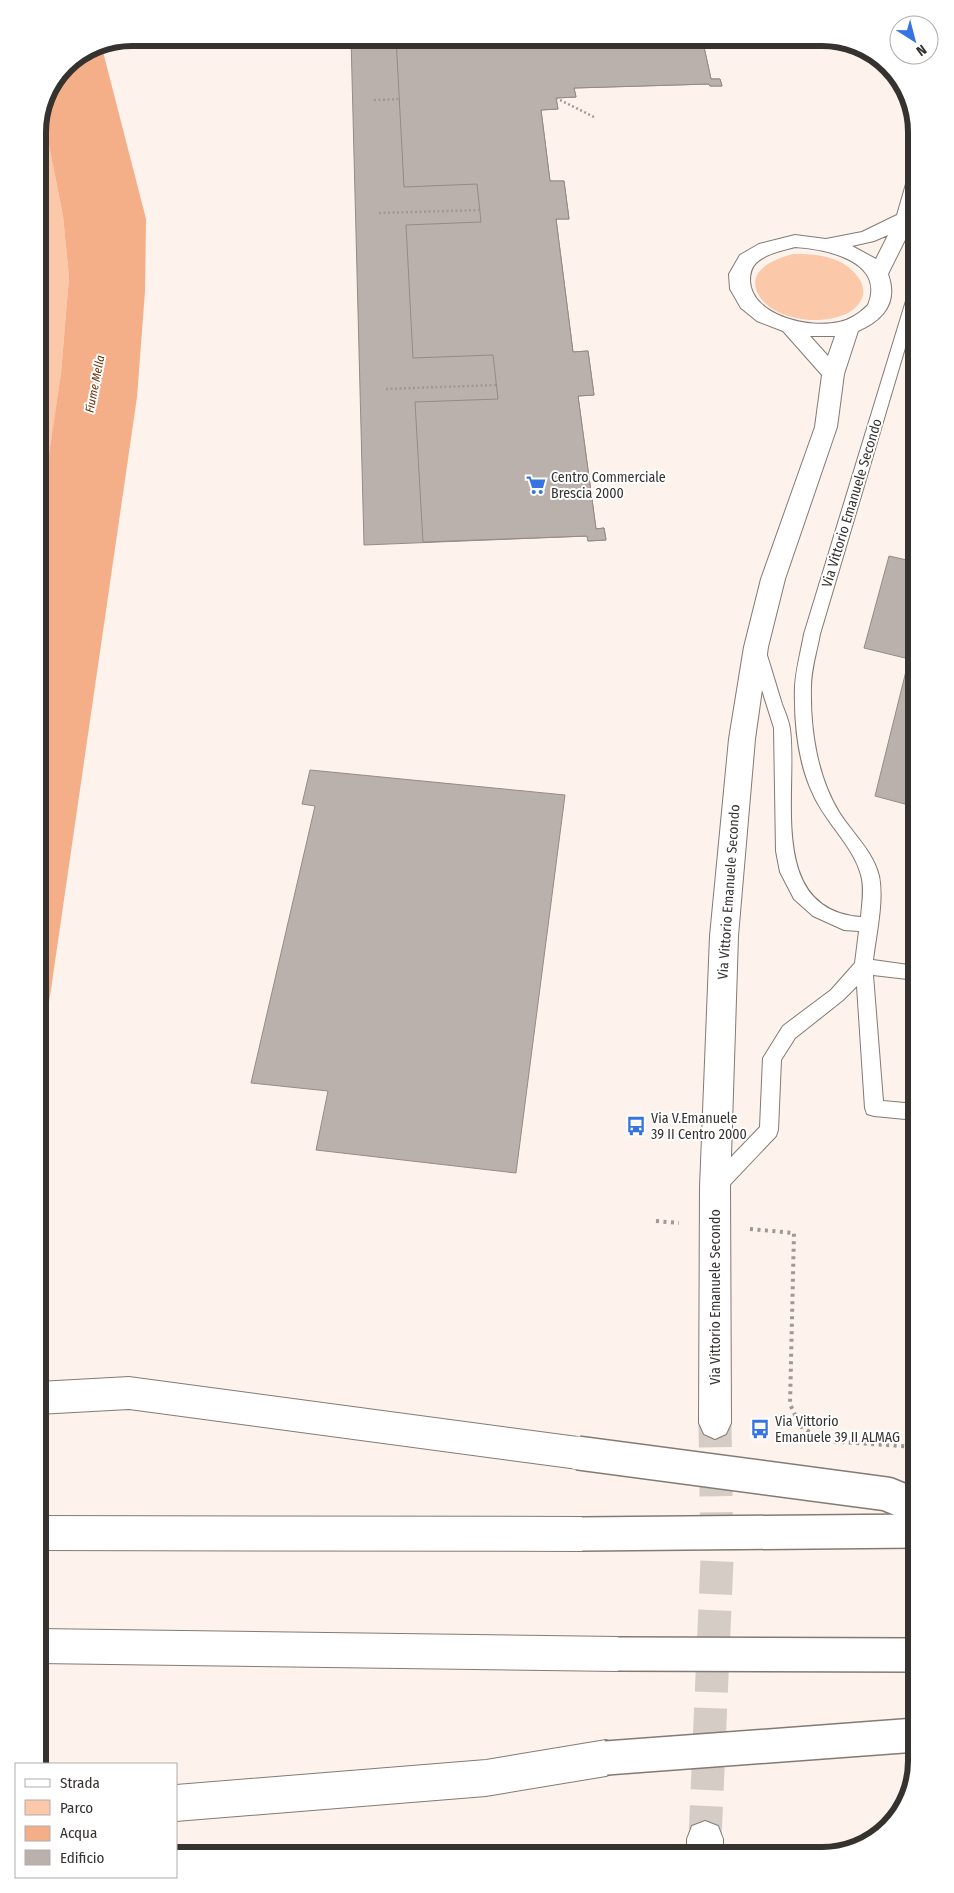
<svg xmlns="http://www.w3.org/2000/svg" width="954" height="1893" font-family="'Fira Sans Condensed',sans-serif">
	<style>
		.green { fill: #fbc8aa }
		.water { fill: #f4af88 }
		.building { fill: #bbb1ac; stroke: #958b86 }
		.lines { fill: none; stroke-linecap: round; stroke-linejoin: round }
		.primary-tunnel { stroke: #d5ccc6; stroke-width: 33; stroke-dasharray: 33 16; stroke-linecap: butt }
		.lane-casing { stroke: #837a74; stroke-width: 2 }
		.primary-casing { stroke: #837a74; stroke-width: 2 }
		.highway-casing { stroke: #837a74; stroke-width: 2 }
		.path-far1 { stroke: #a09894; stroke-width: 2.5; stroke-dasharray: 2 2.5; stroke-linecap: butt }
		.path { stroke: #a09894; stroke-width: 4; stroke-dasharray: 3 4.5; stroke-linecap: butt }
		.lane { fill: #fff; fill-rule: evenodd }
		.primary { fill: #fff; fill-rule: evenodd }
		.highway { fill: #fff; fill-rule: evenodd }
		.highway-bridge-casing { stroke: #837a74; stroke-width: 36; stroke-linecap: butt }
		.highway-bridge { stroke: #fff; stroke-width: 33 }
		.labels { text-anchor: middle; dominant-baseline: central; stroke-width: 4; stroke-linejoin: round; paint-order: stroke }
		.far-water-label { font-size: 12px; font-style: italic; fill: #68320c; stroke: #fff }
		.poi-label { font-size: 14px; fill: #363230; stroke: #fff; text-anchor: start }
		.street-label { font-size: 14px; fill: #363230; stroke: #fff }
		.rim { fill: none; stroke: #363230; stroke-width: 6 }
	</style>
	<rect width="100%" height="100%" fill="#fdf2ec"/>
	<!-- green -->
	<g class="green">
		<path d="M43,115l20,101 6,61 -8,96 -23,155v-402z"/>
		<path d="M793,254c25,0 49,2 65,23 4,5 6,13 5,18 -6,25 -47,28 -67,23 -12,-3 -24,-7 -33,-17 -22,-27 7,-41 30,-47z"/>
	</g>
	<!-- water -->
	<path class="water" d="M101,44l45,175 -1,72 -8,106 -87,599 -12,67v-535l23,-155 8,-96 -6,-61 -20,-101 23,-50z"/>
	<!-- building -->
	<g class="building">
		<path d="M351,38h351l9,41h9l2,7h-12l-1,-2 -135,4 2,9 -20,1 2,11 -17,1 9,71h14l5,38h-13l17,133 15,-1 6,44 -16,1 18,133 8,-1 2,12 -18,1 -1,-5 -223,9z"/>
		<path d="M396,38h306l9,41h9l2,7h-12l-1,-2 -135,4 2,9 -20,1 2,11 -17,1 9,71h14l5,38h-13l17,133 15,-1 6,44 -16,1 18,133 8,-1 2,12 -18,1 -1,-5 -164,6 -8,-140 83,-3 -5,-44 -80,3 -7,-133 75,-3 -4,-38 -73,3z"/>
		<path d="M889,556l27,6v245l-41,-11 34,-137 -45,-11z"/>
		<path d="M310,770l255,25 -49,378 -200,-23 12,-59 -77,-8 64,-277 -13,-2z"/>
	</g>
	<g class="lines">
		<!-- primary-tunnel -->
		<path class="primary-tunnel" d="M705,1839l12,-279 -2,-137"/>
		<defs>
			<path id="lane" d="M916,287v24l-96,323c-3,17 -9,35 -9,53 -1,42 6,89 28,125 13,21 34,39 40,64 5,25 -3,59 -6,84l43,6v14l-43,-5 10,126 33,3v16l-42,-4 -7,-2 -2,-6 -8,-122 -14,14 -48,38 -14,22 -3,70 -2,6 -54,57 -7,3 -7,-3 -3,-6 3,-6 52,-54 3,-69 20,-32 48,-36 24,-27 4,-32 -15,-1 -31,-14 -19,-17 -14,-27 -4,-21 -2,-123 -25,-79 3,-4 5,-2 5,2 3,4c6,18 11,36 17,55 3,8 7,17 8,25 8,63 -24,181 71,188 1,-13 4,-29 0,-42 -7,-28 -36,-53 -48,-81 -15,-31 -19,-73 -18,-108 1,-17 6,-35 9,-52l105,-343z"/>
			<g id="primary">
				<path d="M916,178v40l-28,56c10,28 -4,46 -30,57l-14,43 -7,53 -52,152 -17,68 -13,92 -17,197 -8,251 1,236 -5,11 -11,5 -11,-5 -5,-11 1,-236 10,-251 19,-197 15,-92 17,-68 54,-152 7,-52 -39,-44 -26,-10 -16,-13 -11,-19 -1,-15 11,-19 19,-11 36,-9 31,4 36,-7 35,-17 9,-31 3,-4zM888,235l-12,24 -24,-13 22,-5zM795,247c31,2 91,14 73,58 -8,8 -18,15 -29,17 -29,7 -87,-6 -89,-41 0,-7 1,-13 6,-18 11,-10 25,-12 39,-16zM810,336h25l-7,20z"/>
				<path d="M705,1821l13,5 5,13v16h-36v-16l5,-13z"/>
			</g>
			<g id="highway">
				<path d="M129,1377l449,60 12,4 4,12 -4,12 -12,4 -449,-60 -91,5v-32z"/>
				<path d="M38,1516l544,1 12,5 5,12 -5,12 -12,5 -544,-1z"/>
				<path d="M38,1629l580,8 12,5 5,12 -5,12 -12,5 -580,-8z"/>
				<path d="M606,1740l13,5 5,13 -5,13 -13,5 -120,20 -310,25v-36l310,-25z"/>
			</g>
		</defs>
		<!-- lane casing -->
		<use href="#lane" class="lane-casing"/>
		<!-- primary casing -->
		<use href="#primary" class="primary-casing"/>
		<!-- highway casing -->
		<use href="#highway" class="highway-casing"/>
		<!-- path-far1 -->
		<g class="path-far1">
			<path d="M556,98l38,19"/>
			<path d="M374,100l25,-1"/>
			<path d="M379,213l101,-3"/>
			<path d="M386,389l110,-4"/>
		</g>
		<!-- path -->
		<g class="path">
			<path d="M656,1221l23,2"/>
			<path d="M750,1229l44,4 -4,171 10,22 24,15 92,6"/>
		</g>
		<!-- lane -->
		<use href="#lane" class="lane"/>
		<!-- primary -->
		<use href="#primary" class="primary"/>
		<!-- highway -->
		<use href="#highway" class="highway"/>
		<defs>
			<g id="highway-bridge">
				<path d="M578,1453l309,41 29,12"/>
				<path d="M582,1534l334,-3"/>
				<path d="M618,1654l298,1"/>
				<path d="M606,1758l310,-23"/>
			</g>
		</defs>
		<!-- highway-bridge casing -->
		<use href="#highway-bridge" class="highway-bridge-casing"/>
		<!-- highway-bridge -->
		<use href="#highway-bridge" class="highway-bridge"/>
	</g>
	<!-- icons -->
	<defs>
		<symbol id="supermarket-bare" viewBox="-9 -9 18 18"><path d="M-6-5.5h2.5l.6 2H6L4.5 2H-2.5L-4.4-4H-6ZM-1.5 3.2a1.3 1.3 0 1 0 .1 0ZM3 3.2a1.3 1.3 0 1 0 .1 0Z" fill="#3774e3" stroke="#fff" stroke-width="2.5" paint-order="stroke"/></symbol>
		<symbol id="bus-bare" viewBox="-9 -9 18 18"><path d="M-5-6H5V4H4V6H2V4H-2V6H-4V4H-5ZM-3.5-4V0h7V-4ZM-3.5 1.2v1.5H-2V1.2ZM2 1.2v1.5H3.5V1.2Z" fill="#3774e3" stroke="#fff" stroke-width="2.5" paint-order="stroke"/></symbol>
	</defs>
	<g fill-rule="evenodd">
		<use href="#supermarket-bare" x="522" y="471" width="28" height="28"/>
		<use href="#bus-bare" x="622" y="1112" width="28" height="28"/>
		<use href="#bus-bare" x="746" y="1415" width="28" height="28"/>
	</g>
	<g class="labels">
		<!-- far-water labels -->
		<g class="far-water-label">
			<text transform="translate(95 384) rotate(-79)">Fiume Mella</text>
		</g>
		<!-- poi labels -->
		<g class="poi-label">
			<text x="551" y="477">Centro Commerciale<tspan x="551" dy="16">Brescia 2000</tspan></text>
			<text x="651" y="1118">Via V.Emanuele<tspan x="651" dy="16">39 II Centro 2000</tspan></text>
			<text x="775" y="1421">Via Vittorio<tspan x="775" dy="16">Emanuele 39 II ALMAG</tspan></text>
		</g>
		<!-- street labels -->
		<g class="street-label">
			<text transform="translate(852 503) rotate(-73)">Via Vittorio Emanuele Secondo</text>
			<text transform="translate(729 892) rotate(-86)">Via Vittorio Emanuele Secondo</text>
			<text transform="translate(715 1297) rotate(-90)">Via Vittorio Emanuele Secondo</text>
		</g>
	</g>
	<!-- crop -->
	<path d="M0 0H954V1893H0ZM132 46H822A86 86 0 0 1 908 132V1761A86 86 0 0 1 822 1847H132A86 86 0 0 1 46 1761V132A86 86 0 0 1 132 46Z" fill="#fff" fill-rule="evenodd"/>
	<path class="rim" d="M132 46H822A86 86 0 0 1 908 132V1761A86 86 0 0 1 822 1847H132A86 86 0 0 1 46 1761V132A86 86 0 0 1 132 46Z"/>
	<!-- legend -->
	<rect x="15" y="1763" width="162" height="115" fill="#ffffff" stroke="#afadac"/>
	<rect x="25" y="1779" width="25" height="8" fill="#ffffff" stroke="#afadac"/>
	<text x="60" y="1788" font-size="15" fill="#363230">Strada</text>
	<rect x="25" y="1800" width="25" height="15" fill="#fbc8aa" stroke="#afadac"/>
	<text x="60" y="1813" font-size="15" fill="#363230">Parco</text>
	<rect x="25" y="1826" width="25" height="15" fill="#f4af88" stroke="#afadac"/>
	<text x="60" y="1838" font-size="15" fill="#363230">Acqua</text>
	<rect x="25" y="1850" width="25" height="15" fill="#bbb1ac" stroke="#afadac"/>
	<text x="60" y="1863" font-size="15" fill="#363230">Edificio</text>
	<!-- north arrow -->
	<g transform="translate(914 40) rotate(144)"><circle r="24" fill="#ffffff" stroke="#afadac"/>
	<path d="M0-4L9 19L0 12L-9 19Z" fill="#3774e3"/>
	<text y="-8" font-size="14" font-weight="bold" text-anchor="middle" fill="#363230">N</text>
	</g>
</svg>
